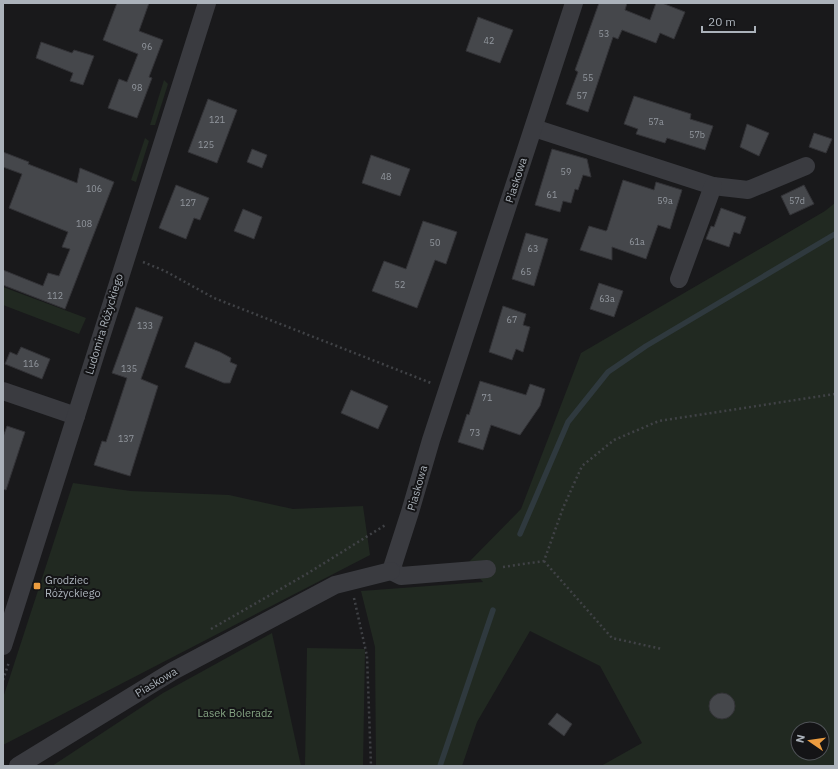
<svg xmlns="http://www.w3.org/2000/svg" width="838" height="769" font-family="'IBM Plex Sans',sans-serif">
	<style>
		.green { fill: #212921; fill-rule: evenodd }
		.lines { fill: none; stroke-linecap: round; stroke-linejoin: round }
		.stream { stroke: #2f393e; stroke-width: 5.5 }
		.building { fill: #45474b; stroke: #333337 }
		.path { stroke: #404246; stroke-width: 2.5; stroke-dasharray: 2 3; stroke-linecap: butt }
		.minor { stroke: #3a3b40; stroke-width: 18 }
		.poi-dot { fill: #ec9c3f; stroke: #141416; stroke-width: 1.5 }
		.labels { text-anchor: middle; dominant-baseline: central; stroke-width: 4; stroke-linejoin: round; paint-order: stroke }
		.number-label { font-size: 9px; fill: #92979e }
		.street-label { font-size: 11px; fill: #abb2ba; stroke: #141416 }
		.poi-label { font-size: 11px; fill: #abb2ba; stroke: #141416; text-anchor: start }
		.park-label { font-size: 11px; fill: #85a483; stroke: #141416 }
	</style>
	<rect width="100%" height="100%" fill="#19191b"/>
	<!-- green -->
	<g class="green">
		<path d="M164,80l4,4 -13,41h-5z"/>
		<path d="M145,138l4,3 -13,41 -5,-2z"/>
		<path d="M835,203v563h-234l41,-23 -42,-77 -70,-35 -53,91 -15,44h-86l-1,-119 -14,-56 122,-9 -16,-18 54,-55 60,-156 244,-142zM798,729h24v24h-24z"/>
		<path d="M3,287l83,31 -7,16 -76,-29z"/>
		<path d="M73,483l58,8 98,4 64,14 70,-3 7,49 -367,190v-47z"/>
		<path d="M272,633l29,133h-249l111,-73z"/>
		<path d="M307,648l58,1 -2,117h-58z"/>
	</g>
	<g class="lines">
		<!-- stream -->
		<g class="stream">
			<path d="M520,534l48,-112 40,-50 38,-26 189,-112"/>
			<path d="M440,766l53,-156"/>
		</g>
	</g>
	<!-- building -->
	<g class="building">
		<path d="M117,3h32l-10,28 24,9 -14,37 3,1 -15,40 -29,-10 11,-29 8,3 11,-28 -35,-14z"/>
		<path d="M599,3h28l-2,7 25,10 6,-17h6l23,9 -11,27 -14,-6 -4,10 -34,-13 -4,9 -5,-2 -25,75 -22,-8 12,-32 -3,-2z"/>
		<path d="M478,17l35,13 -13,33 -34,-12z"/>
		<path d="M41,42l31,11 2,-3 20,6 -11,29 -13,-4 3,-8 -37,-15z"/>
		<path d="M634,96l57,18 -1,5 23,7 -8,24 -38,-12 -2,5 -29,-9 2,-5 -14,-5z"/>
		<path d="M208,99l29,11 -20,53 -29,-11z"/>
		<path d="M747,124l22,9 -10,23 -19,-9z"/>
		<path d="M814,133l18,6 -6,14 -17,-6z"/>
		<path d="M252,149l15,6 -5,13 -15,-6z"/>
		<path d="M552,149l35,10 4,18 -8,-2 -5,15 -3,-1 -4,14 -8,-2 -3,11 -25,-7z"/>
		<path d="M3,152l26,10 -1,2 49,19 3,-15 34,14 -49,127 -62,-24v-15l40,16 5,-13 11,3 11,-27 -8,-2 6,-15 -59,-24 13,-34 -19,-7z"/>
		<path d="M371,155l39,14 -10,27 -38,-13z"/>
		<path d="M623,180l31,10 2,-8 26,8 -12,39 -12,-4 -12,34 -34,-12v13l-32,-10 9,-24 17,5 1,-1z"/>
		<path d="M176,185l33,13 -9,22 -6,-2 -8,21 -27,-11z"/>
		<path d="M804,185l10,19 -24,11 -9,-19z"/>
		<path d="M721,208l25,9 -6,17 -6,-2 -5,15 -23,-8 5,-13 3,1z"/>
		<path d="M243,209l19,8 -8,22 -20,-8z"/>
		<path d="M423,221l34,11 -11,32 -11,-4 -18,48 -45,-17 12,-30 22,8z"/>
		<path d="M526,233l22,6 -14,47 -22,-7z"/>
		<path d="M599,283l24,8 -9,26 -24,-8z"/>
		<path d="M503,306l23,8 -3,11 7,2 -7,25 -7,-3 -4,11 -23,-8z"/>
		<path d="M136,307l27,10 -22,62 17,7 -28,90 -36,-11 8,-24 4,1 21,-64 -15,-5z"/>
		<path d="M195,342l25,10 11,6 -1,4 7,3 -7,18h-6l-39,-16z"/>
		<path d="M21,347l29,12 -8,20 -37,-15 5,-12 7,3z"/>
		<path d="M480,381l46,14 4,-11 15,5 -5,17 -20,29 -29,-10 -8,25 -25,-8 9,-28 2,1z"/>
		<path d="M351,390l37,16 -10,23 -37,-16z"/>
		<path d="M7,426l18,6 -19,58 -3,-1v-52z"/>
		<circle cx="722" cy="706" r="13"/>
		<path d="M557,713l15,11 -8,12 -16,-12z"/>
	</g>
	<g class="lines">
		<!-- path -->
		<g class="path">
			<path d="M143,262l22,9 49,27 217,85"/>
			<path d="M544,561l68,77 50,11"/>
			<path d="M503,567l41,-6 19,-53 19,-42 32,-26 45,-19 176,-27"/>
			<path d="M354,598l13,58 4,110"/>
			<path d="M211,629l94,-54 82,-51"/>
			<path d="M3,680l6,-18"/>
		</g>
		<!-- minor -->
		<g class="minor">
			<path d="M534,128l179,58 35,4 58,-24"/>
			<path d="M679,279l34,-93"/>
			<path d="M3,391l73,25"/>
			<path d="M391,571l19,-59 21,-72 143,-437"/>
			<path d="M391,571l10,5 86,-7"/>
			<path d="M3,646l204,-643"/>
			<path d="M18,766l155,-95 162,-86 56,-14"/>
		</g>
	</g>
	<!-- markers -->
	<rect class="poi-dot" x="33" y="582" width="8" height="8" rx="2"/>
	<g class="labels">
		<!-- number labels -->
		<g class="number-label">
			<text x="604" y="33">53</text>
			<text x="489" y="40">42</text>
			<text x="147" y="46">96</text>
			<text x="588" y="77">55</text>
			<text x="137" y="87">98</text>
			<text x="582" y="95">57</text>
			<text x="217" y="119">121</text>
			<text x="656" y="121">57a</text>
			<text x="697" y="134">57b</text>
			<text x="206" y="144">125</text>
			<text x="566" y="171">59</text>
			<text x="386" y="176">48</text>
			<text x="94" y="188">106</text>
			<text x="552" y="194">61</text>
			<text x="665" y="200">59a</text>
			<text x="797" y="200">57d</text>
			<text x="188" y="202">127</text>
			<text x="84" y="223">108</text>
			<text x="637" y="241">61a</text>
			<text x="435" y="242">50</text>
			<text x="533" y="248">63</text>
			<text x="526" y="271">65</text>
			<text x="400" y="284">52</text>
			<text x="55" y="295">112</text>
			<text x="607" y="298">63a</text>
			<text x="512" y="319">67</text>
			<text x="145" y="325">133</text>
			<text x="31" y="363">116</text>
			<text x="129" y="368">135</text>
			<text x="487" y="397">71</text>
			<text x="475" y="432">73</text>
			<text x="126" y="438">137</text>
		</g>
		<!-- street labels -->
		<g class="street-label">
			<text transform="translate(516 180) rotate(-72)">Piaskowa</text>
			<text transform="translate(104 324) rotate(-73)">Ludomira Różyckiego</text>
			<text transform="translate(417 488) rotate(-74)">Piaskowa</text>
			<text transform="translate(156 682) rotate(-31)">Piaskowa</text>
		</g>
		<!-- poi labels -->
		<g class="poi-label">
			<text x="45" y="580">Grodziec<tspan x="45" dy="13">Różyckiego</tspan></text>
		</g>
		<!-- park labels -->
		<g class="park-label">
			<text x="235" y="713">Lasek Boleradz</text>
		</g>
	</g>
	<!-- border -->
	<rect width="838" height="769" fill="none" stroke="#abb2ba" stroke-width="8"/>
	<!-- north arrow -->
	<g transform="translate(810 741) rotate(283)"><circle r="19" fill="#141416" stroke="#505358"/>
	<path d="M0-3L7 15L0 10L-7 15Z" fill="#ec9c3f"/>
	<text y="-6" font-size="11" font-weight="bold" text-anchor="middle" fill="#abb2ba">N</text>
	</g>
	<!-- scale -->
	<path d="M702 26v6h53v-6" fill="none" stroke="#abb2ba" stroke-width="2"/>
	<text x="708" y="26" font-size="12" fill="#abb2ba" stroke="#141416" stroke-width="3" paint-order="stroke">20 m</text>
</svg>
